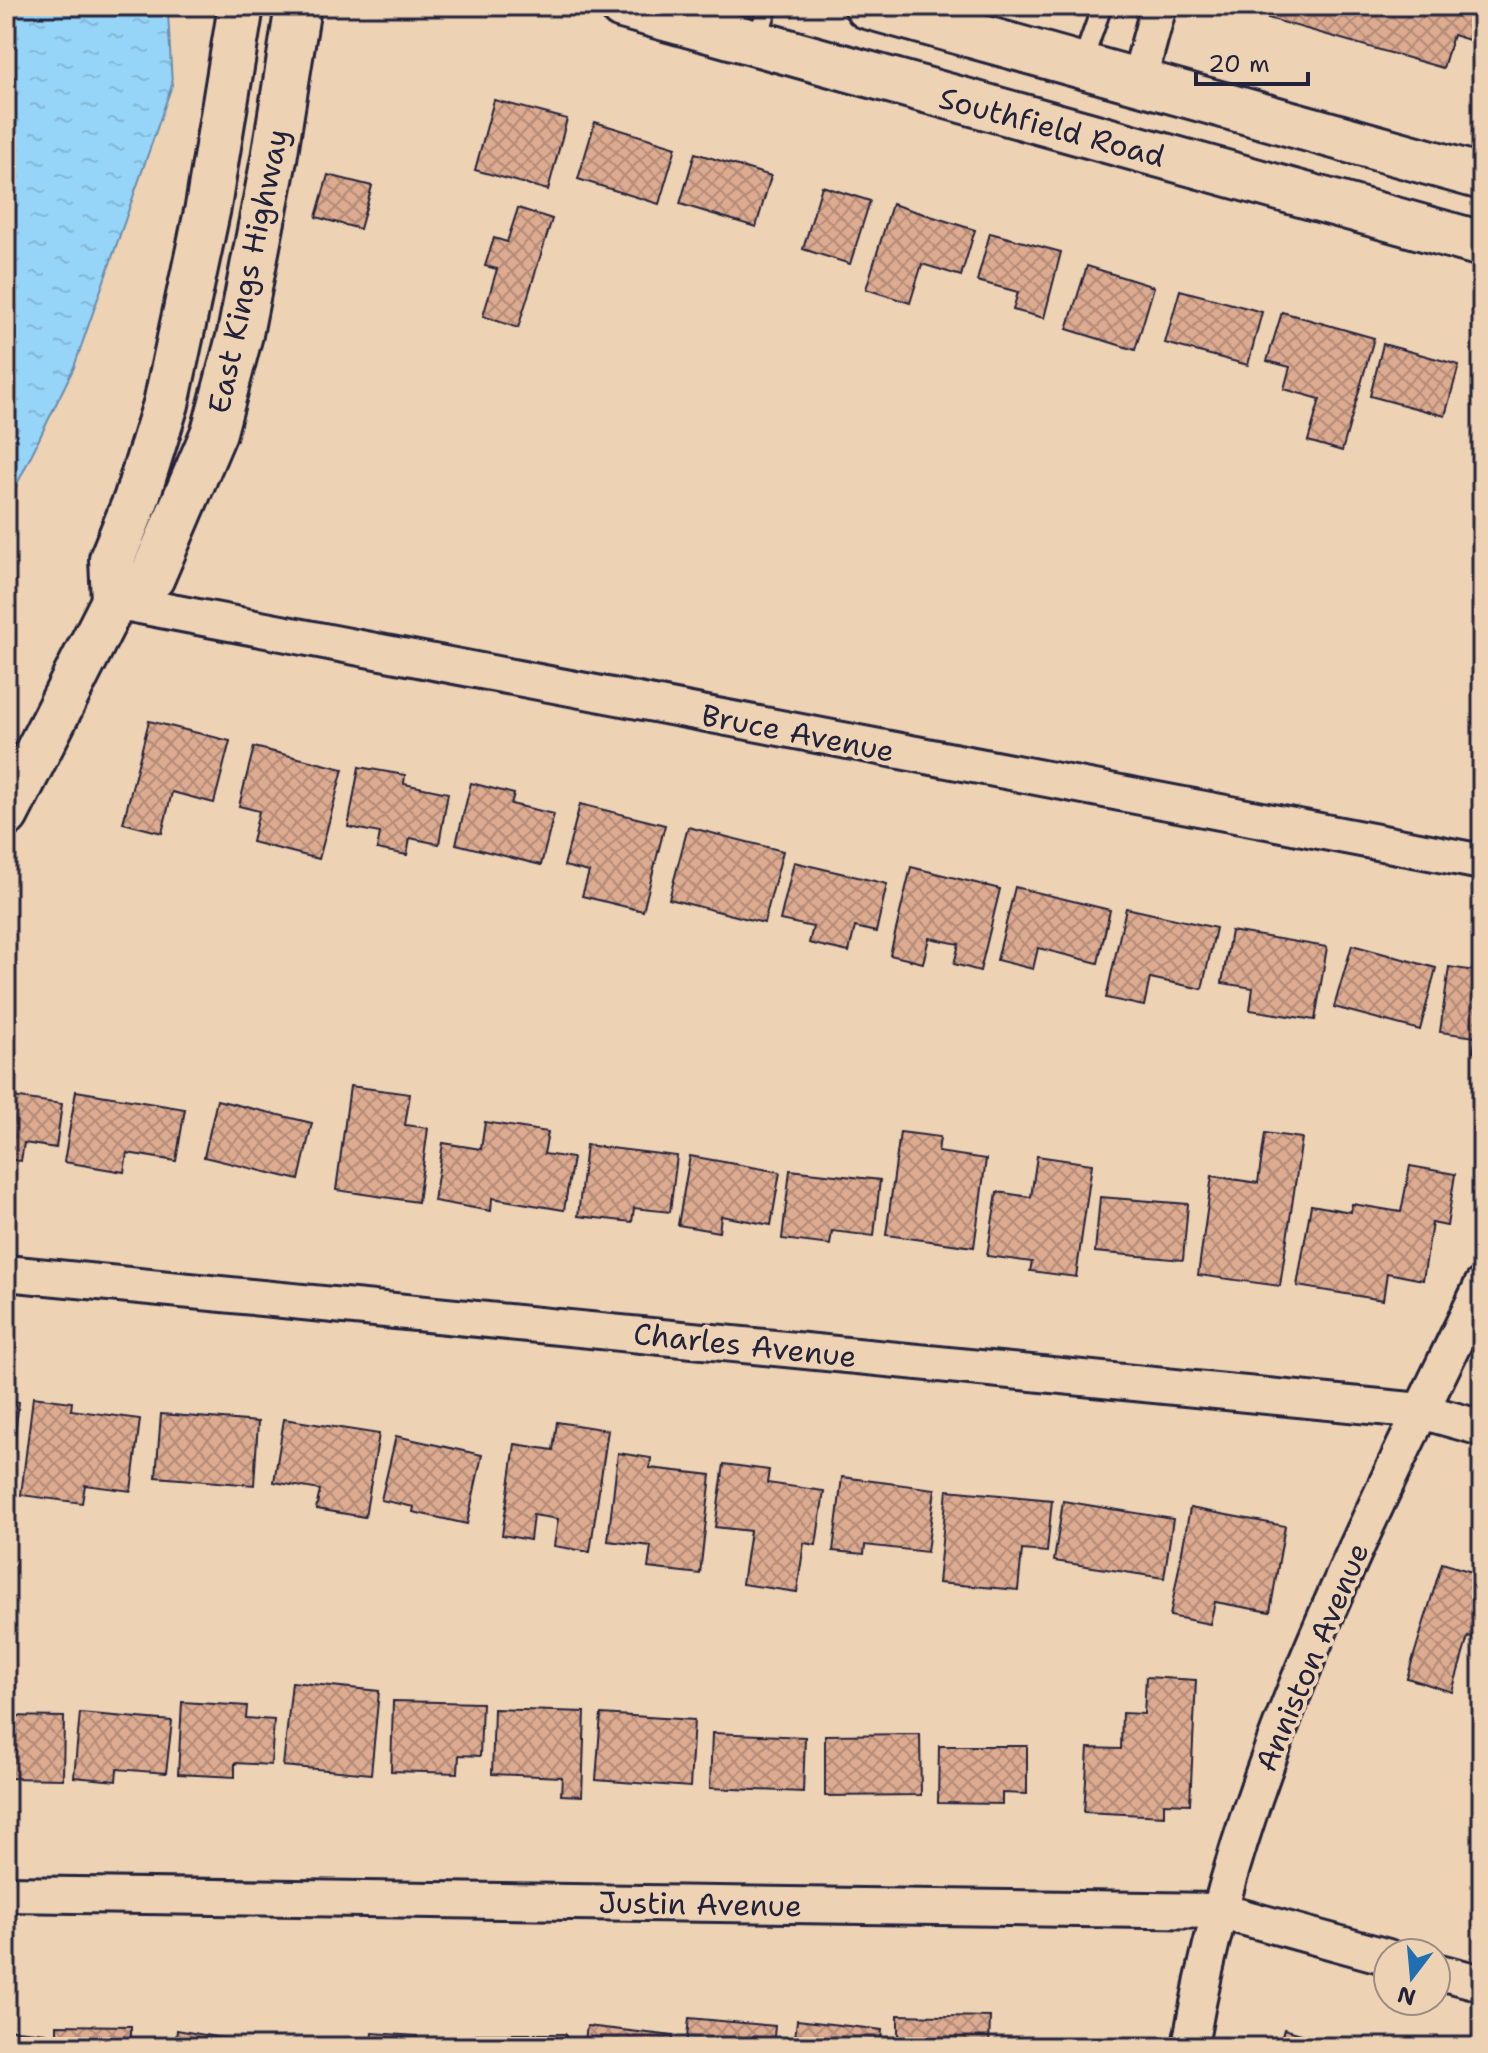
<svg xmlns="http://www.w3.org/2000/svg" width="1488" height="2053" font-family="'Shantell Sans',sans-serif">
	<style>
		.water { fill: url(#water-ripples); stroke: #688dac; stroke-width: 2 }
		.building { fill: url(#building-cross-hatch); stroke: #22223b; stroke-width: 2 }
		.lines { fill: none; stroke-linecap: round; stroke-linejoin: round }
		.lane-casing { stroke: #22223b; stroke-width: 24 }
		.street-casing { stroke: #22223b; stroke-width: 40 }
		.secondary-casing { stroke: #22223b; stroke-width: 50 }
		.lane { stroke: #edd2b4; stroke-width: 18 }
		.street { stroke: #edd2b4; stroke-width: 34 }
		.secondary { stroke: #edd2b4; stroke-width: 44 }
		.labels { text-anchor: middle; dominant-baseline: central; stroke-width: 8; stroke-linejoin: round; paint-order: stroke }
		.street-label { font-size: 30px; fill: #22223b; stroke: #edd2b4 }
	</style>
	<defs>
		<pattern id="water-ripples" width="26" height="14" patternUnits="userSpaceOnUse" patternTransform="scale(2)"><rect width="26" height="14" fill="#97d5f8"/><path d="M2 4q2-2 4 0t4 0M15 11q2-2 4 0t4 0" fill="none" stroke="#82b7d6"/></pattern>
		<pattern id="building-cross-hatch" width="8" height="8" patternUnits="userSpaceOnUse" patternTransform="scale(2)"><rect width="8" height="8" fill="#ddab90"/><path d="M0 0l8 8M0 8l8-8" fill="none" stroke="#b38b77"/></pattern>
	</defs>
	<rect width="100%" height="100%" fill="#edd2b4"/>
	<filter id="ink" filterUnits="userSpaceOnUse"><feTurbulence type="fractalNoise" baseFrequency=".0125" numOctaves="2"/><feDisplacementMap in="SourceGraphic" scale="16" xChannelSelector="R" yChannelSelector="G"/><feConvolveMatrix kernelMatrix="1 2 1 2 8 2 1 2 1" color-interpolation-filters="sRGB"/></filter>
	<g filter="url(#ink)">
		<!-- water -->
		<path class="water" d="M6,6h149l13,7 4,72 -98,282 -68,140z"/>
		<!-- building -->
		<g class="building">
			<path d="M1226,6h256v38l-29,-9 -10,33z"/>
			<path d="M494,100l73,19 -19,71 -73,-20z"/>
			<path d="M595,122l81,25 -17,57 -81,-25z"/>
			<path d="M695,153l76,23 -15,51 -76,-23z"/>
			<path d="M328,175l44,11 -12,43 -44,-12z"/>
			<path d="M822,186l48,15 -20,63 -47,-15z"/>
			<path d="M892,204l83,26 -14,46 -39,-12 -12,39 -44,-14z"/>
			<path d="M518,208l34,11 -34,109 -35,-12 14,-47 -12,-3 9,-28 13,4z"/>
			<path d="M990,233l71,19 -17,66 -31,-8 5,-18 -41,-11z"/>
			<path d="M1087,266l67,21 -19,63 -68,-21z"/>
			<path d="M1180,290l82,22 -14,53 -83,-22z"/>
			<path d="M1282,312l92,26 -32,113 -34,-10 12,-42 -36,-10 6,-22 -23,-6z"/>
			<path d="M1383,344l76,21 -14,51 -75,-20z"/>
			<path d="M149,721l81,20 -16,62 -42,-11 -10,41 -39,-10z"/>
			<path d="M254,747l89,22 -24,90 -67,-17 7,-31 -20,-5z"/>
			<path d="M359,767l46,8 -1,9 44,9 -9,51 -29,-6 -3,17 -30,-6 3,-16 -32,-6z"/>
			<path d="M471,783l43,11 -3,10 43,10 -13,51 -85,-21z"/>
			<path d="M580,804l85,21 -22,86 -61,-15 7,-24 -25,-6z"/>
			<path d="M688,827l95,24 -19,72 -95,-24z"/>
			<path d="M794,862l93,22 -11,48 -21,-5 -6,25 -40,-9 4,-16 -33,-7z"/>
			<path d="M911,867l89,22 -20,82 -26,-7 5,-20 -30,-6 -6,25 -33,-8z"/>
			<path d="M1015,887l95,23 -12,53 -60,-15 -5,21 -36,-9z"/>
			<path d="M1126,908l90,20 -14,61 -52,-11 -6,28 -38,-8z"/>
			<path d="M1231,931l96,16 -12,73 -65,-10 3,-22 -31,-5z"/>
			<path d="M1352,945l84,23 -16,62 -86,-23z"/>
			<path d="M1449,967l33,5v81l-9,-1 3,-15 -36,-5z"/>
			<path d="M350,1086l60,8 -5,31 23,3 -10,74 -82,-12z"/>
			<path d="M76,1091l109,18 -9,52 -49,-8 -3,19 -60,-10z"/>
			<path d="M6,1096l56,8 -6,44 -32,-5 -3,18 -15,-2z"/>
			<path d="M217,1100l95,23 -13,57 -95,-23z"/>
			<path d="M485,1122l63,10 -4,22 29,4 -9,52 -72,-12 -1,13 -57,-10 9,-58 38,6z"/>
			<path d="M900,1132l40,5 -2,15 48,7 -12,88 -88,-12z"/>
			<path d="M1265,1133l37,5 -22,148 -82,-11 14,-99 46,7z"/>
			<path d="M586,1145l91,11 -7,56 -36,-4 -2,14 -54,-6z"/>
			<path d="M690,1156l90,16 -9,53 -50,-9 -2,16 -41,-7z"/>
			<path d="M1037,1156l55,8 -16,113 -46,-6 2,-9 -45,-6 10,-64 34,5z"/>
			<path d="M1410,1166l45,8 -8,52 -15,-3 -9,57 -36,-7 -4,27 -86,-14 14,-81 40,7 1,-8 49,8z"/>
			<path d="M790,1170l90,10 -6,56 -42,-5 -2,14 -48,-6z"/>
			<path d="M1100,1197l88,7 -5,56 -88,-8z"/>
			<path d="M33,1397l39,5 -1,8 69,9 -9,72 -46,-6 -3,18 -61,-8z"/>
			<path d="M6,1400l13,2 -10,78h-3z"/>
			<path d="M161,1414l97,8 -4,63 -98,-8z"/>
			<path d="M284,1419l95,15 -14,83 -49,-8 4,-19 -46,-8z"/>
			<path d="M557,1422l51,8 -18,122 -36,-6 4,-27 -25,-4 -3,25 -28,-5 13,-91 38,6z"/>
			<path d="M396,1436l86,19 -15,69 -54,-12 1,-5 -33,-7z"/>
			<path d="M618,1453l33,5 -1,10 61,7 -11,99 -52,-6 3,-22 -43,-5z"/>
			<path d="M724,1464l45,6 -2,13 57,8 -8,54 -12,-2 -7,49 -55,-8 8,-53 -35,-4z"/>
			<path d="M842,1477l93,12 -8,63 -62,-7 -1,9 -31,-3z"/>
			<path d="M947,1490l105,10 -5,52 -25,-2 -4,40 -80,-7z"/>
			<path d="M1063,1501l110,18 -9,59 -110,-17z"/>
			<path d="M1190,1508l95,18 -15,86 -55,-10 -5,22 -40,-8z"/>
			<path d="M1442,1563l40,12v66l-14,-4 -16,55 -45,-14z"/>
			<path d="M1146,1677l50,3 -6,124 -26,-1v13l-80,-4 4,-64 33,1 1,-36 22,1z"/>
			<path d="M292,1682l87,9 -8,83 -88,-8z"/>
			<path d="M393,1701l89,2 -2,53 -21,-1 -1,18 -67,-2z"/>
			<path d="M182,1702l65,4 -1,12 28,2 -3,45 -36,-2v14l-57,-3z"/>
			<path d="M494,1709l91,3 -3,84 -21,-1 1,-18 -70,-3z"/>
			<path d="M80,1713l92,8 -6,52 -49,-4 -1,12 -42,-4z"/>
			<path d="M601,1714l93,6 -4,67 -94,-7z"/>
			<path d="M6,1716l58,1 -1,62 -57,-1z"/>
			<path d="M712,1733l93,4 -2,55 -93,-4z"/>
			<path d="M920,1734l1,61 -96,1v-61z"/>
			<path d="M939,1746h88v48l-25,-1v11l-64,-1z"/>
			<path d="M898,2015l92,2 -1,30h-91z"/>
			<path d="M689,2018l86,8 -2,21h-87z"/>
			<path d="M797,2020l85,10 -2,17h-86z"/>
			<path d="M57,2025l74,1v21h-74z"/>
			<path d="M587,2026l86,10 -1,11h-88z"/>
			<path d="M6,2029l39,4 -1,14h-38z"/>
			<path d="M1284,2029l61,18h-66z"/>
			<path d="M177,2030l78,14v3h-80z"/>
			<path d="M372,2033l45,3v9l28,2h-74z"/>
			<rect x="476" y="2034" width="90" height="13"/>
		</g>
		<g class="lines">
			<defs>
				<g id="lane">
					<path d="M756,44l12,-38"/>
					<path d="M1081,66l21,-60"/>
				</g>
				<g id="street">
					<path d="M1138,83l21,-77"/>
					<path d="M114,601l1368,261"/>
					<path d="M6,1273l1415,138 61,17"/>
					<path d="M6,1894l1214,17 168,46"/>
					<path d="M1436,1971l46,12"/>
					<path d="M1190,2047c45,-272 174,-516 292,-762"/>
				</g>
				<g id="secondary">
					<path d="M622,6l860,238"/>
					<path d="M867,6l615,171"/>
					<path d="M114,601l-2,-42 24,-59 30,-96 42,-197 33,-201"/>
					<path d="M6,814l108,-213 38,-24 62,-145 26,-98 34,-175 24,-153"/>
				</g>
			</defs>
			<!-- lane casing -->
			<use href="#lane" class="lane-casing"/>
			<!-- street casing -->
			<use href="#street" class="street-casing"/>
			<!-- secondary casing -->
			<use href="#secondary" class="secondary-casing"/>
			<!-- lane -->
			<use href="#lane" class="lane"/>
			<!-- street -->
			<use href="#street" class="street"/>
			<!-- secondary -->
			<use href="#secondary" class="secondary"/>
		</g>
	</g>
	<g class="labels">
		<!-- street labels -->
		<g class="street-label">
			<text transform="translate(1052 127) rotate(15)">Southfield Road</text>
			<text transform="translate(248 271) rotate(-78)">East Kings Highway</text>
			<text transform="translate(798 733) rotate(11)">Bruce Avenue</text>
			<text transform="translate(745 1345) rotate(6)">Charles Avenue</text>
			<text transform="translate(1312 1657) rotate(-67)">Anniston Avenue</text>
			<text transform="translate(700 1904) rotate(1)">Justin Avenue</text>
		</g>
	</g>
	<!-- margin -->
	<rect width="1488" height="2053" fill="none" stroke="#edd2b4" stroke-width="32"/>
	<rect x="16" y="16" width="1456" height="2021" fill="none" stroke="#22223b" stroke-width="3" filter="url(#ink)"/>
	<!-- north arrow -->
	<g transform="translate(1412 1977) rotate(196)"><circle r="38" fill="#edd2b4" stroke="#9c8c84" stroke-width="2"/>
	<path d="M0-6L14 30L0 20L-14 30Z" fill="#1f6fb2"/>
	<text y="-12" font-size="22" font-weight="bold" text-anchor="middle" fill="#22223b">N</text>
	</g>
	<!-- scale -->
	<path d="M1196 72v12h112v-12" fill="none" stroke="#22223b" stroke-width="4"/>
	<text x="1208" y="72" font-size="24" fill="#22223b" stroke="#edd2b4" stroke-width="6" paint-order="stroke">20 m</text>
</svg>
